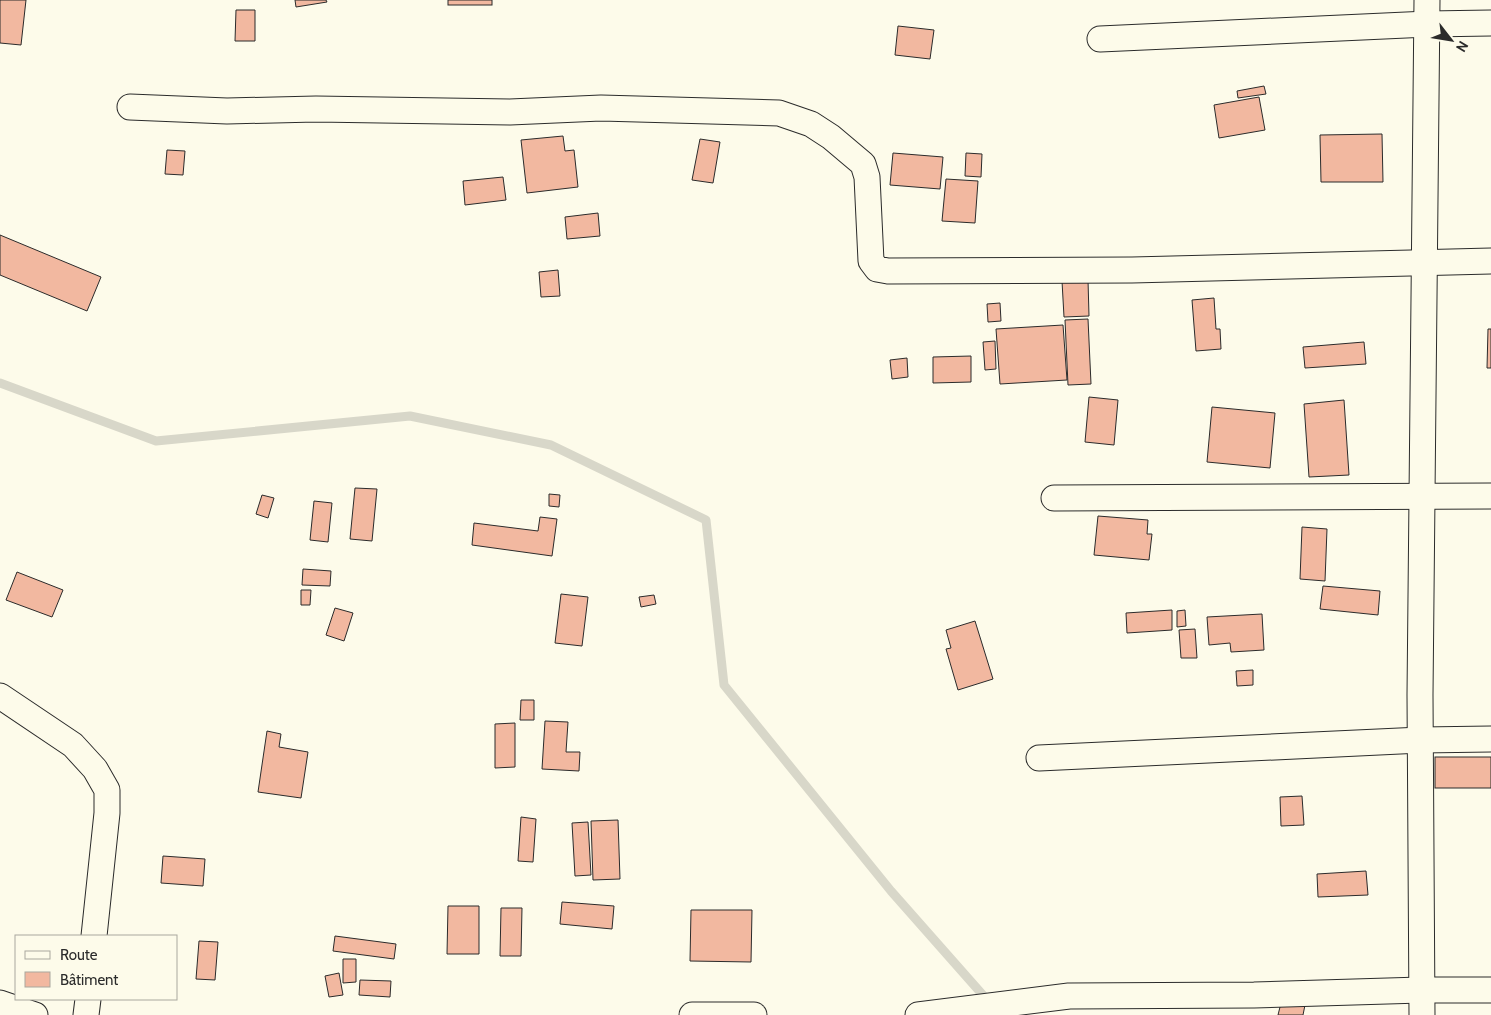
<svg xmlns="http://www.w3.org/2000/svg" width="1491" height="1015" font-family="Cabin,sans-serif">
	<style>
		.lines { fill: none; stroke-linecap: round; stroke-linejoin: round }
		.stream { stroke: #d8d7c9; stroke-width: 9 }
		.building { fill: #f2b8a0; stroke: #2b2b2b }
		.street-casing { stroke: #2b2b2b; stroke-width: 27 }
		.street { stroke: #fdfbea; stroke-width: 25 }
	</style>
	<rect width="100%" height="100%" fill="#fdfbea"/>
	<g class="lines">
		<!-- stream -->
		<path class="stream" d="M0,383l156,58 254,-25 141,29 155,75 18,165 167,206 98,111"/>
	</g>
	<!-- building -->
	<g class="building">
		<path d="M0,0h26l-5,45 -21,-2z"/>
		<path d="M295,0h31l1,2 -31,5z"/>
		<rect x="448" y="0" width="44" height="5"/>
		<path d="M236,10h19v31h-20z"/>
		<path d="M898,26l36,4 -4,29 -35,-4z"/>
		<path d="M1264,86l2,8 -28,4 -1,-7z"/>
		<path d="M1259,97l6,33 -46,8 -5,-33z"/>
		<path d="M1382,134l1,48h-62l-1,-47z"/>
		<path d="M563,136l2,15 9,-1 4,37 -51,6 -6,-53z"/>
		<path d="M700,139l20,3 -7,41 -21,-3z"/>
		<path d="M167,150l18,1 -2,24 -18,-1z"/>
		<path d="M893,153l50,4 -3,32 -50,-4z"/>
		<path d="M966,153l16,1 -1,23 -16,-1z"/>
		<path d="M503,177l3,23 -41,5 -2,-24z"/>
		<path d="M946,179l32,2 -3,42 -33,-2z"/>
		<path d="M598,213l2,23 -33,3 -2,-22z"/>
		<path d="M0,235l101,42 -14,34 -87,-36z"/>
		<path d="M558,270l2,26 -19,1 -2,-25z"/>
		<path d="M1088,280l1,36 -25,1 -2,-36z"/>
		<path d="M1214,298l2,31h4l1,20 -25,2 -4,-51z"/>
		<path d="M1000,303l1,18 -13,1 -1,-18z"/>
		<path d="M1088,319l3,65 -23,1 -3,-65z"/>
		<path d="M1063,325l4,55 -67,4 -4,-55z"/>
		<path d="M1488,329h3v39h-4z"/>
		<path d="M995,341l1,28 -11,1 -2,-28z"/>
		<path d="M1364,342l2,22 -61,4 -2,-21z"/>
		<path d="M971,356v26l-38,1v-26z"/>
		<path d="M907,358l1,19 -16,2 -2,-19z"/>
		<path d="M1089,397l29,3 -4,45 -29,-3z"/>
		<path d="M1344,400l5,75 -40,2 -5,-73z"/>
		<path d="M1212,407l63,6 -5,55 -63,-6z"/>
		<path d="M355,488l22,1 -5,52 -22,-2z"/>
		<path d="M549,494l11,1 -1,12 -10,-1z"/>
		<path d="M262,495l12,3 -6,20 -12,-4z"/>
		<path d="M314,501l18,2 -4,39 -18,-2z"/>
		<path d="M1098,516l50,4 -1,14h5l-3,26 -55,-5z"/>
		<path d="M540,517l17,2 -5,37 -80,-11 2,-22 64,8z"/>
		<path d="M1302,527l25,2 -2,52 -25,-2z"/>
		<path d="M303,569l28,2 -1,15 -28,-1z"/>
		<path d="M17,572l46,18 -11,27 -46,-17z"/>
		<path d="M1323,586l57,5 -2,24 -58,-6z"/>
		<path d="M301,590h10l-1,15h-9z"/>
		<path d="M561,594l27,3 -6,49 -27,-3z"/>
		<path d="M654,595l2,9 -15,3 -2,-10z"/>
		<path d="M335,608l18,5 -9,28 -18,-6z"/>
		<path d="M1172,610v20l-45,3 -1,-20z"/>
		<path d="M1185,610l1,16 -9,1v-16z"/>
		<path d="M1262,614l2,36 -33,2 -1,-9 -21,2 -2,-28z"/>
		<path d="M975,621l18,58 -35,11 -12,-41 5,-1 -5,-18z"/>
		<path d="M1195,629l2,29h-16l-2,-28z"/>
		<path d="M1253,670v15l-16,1 -1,-15z"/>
		<path d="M521,700h13v20h-14z"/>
		<path d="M545,721l23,1 -2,30h14l-1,19 -37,-2z"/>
		<path d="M515,723v44l-20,1v-44z"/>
		<path d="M267,731l14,3 -2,13 29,5 -7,46 -43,-6z"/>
		<rect x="1435" y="757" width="56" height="31"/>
		<path d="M1302,796l2,29 -23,1 -1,-29z"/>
		<path d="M521,817l15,2 -3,43 -15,-1z"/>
		<path d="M618,820l2,59 -27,1 -2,-59z"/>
		<path d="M588,822l3,53 -16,1 -3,-53z"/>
		<path d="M163,856l42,3 -2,27 -42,-3z"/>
		<path d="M1366,871l2,24 -50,2 -1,-23z"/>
		<path d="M562,902l52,4 -2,23 -52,-5z"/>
		<path d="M448,906h31v48h-32z"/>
		<path d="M501,908h21l-1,48h-21z"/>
		<path d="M691,910h61l-1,52 -61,-1z"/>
		<path d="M335,936l61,8 -2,15 -61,-8z"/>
		<path d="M199,941l19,1 -3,38 -19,-1z"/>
		<path d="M343,959h13v23l-13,1z"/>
		<path d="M339,973l4,22 -14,2 -4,-21z"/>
		<path d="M360,980l31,1 -1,16 -31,-2z"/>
		<path d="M1282,999l23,6 -2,10h-25z"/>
	</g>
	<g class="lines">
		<defs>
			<g id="street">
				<path d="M1100,39l328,-15 63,-1"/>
				<path d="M130,107l97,4 89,-2 194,3 91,-4 178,5 32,11 20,13 32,27 4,13 4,84 6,8 11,2 244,-1 359,-9"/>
				<path d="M1054,498l437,-2"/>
				<path d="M0,696l73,49 22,24 12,21v23l-13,123"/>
				<path d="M1039,758l382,-18 70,-1"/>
				<path d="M0,1003l35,12"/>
				<path d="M86,1015l2,-16"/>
				<path d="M692,1015h62"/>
				<path d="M918,1015l151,-19 185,-1 167,-5h70"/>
				<path d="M1422,1015l-2,-320 7,-695"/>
			</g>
		</defs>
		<!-- street casing -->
		<use href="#street" class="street-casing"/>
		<!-- street -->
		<use href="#street" class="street"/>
	</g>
	<!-- legend -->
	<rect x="15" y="935" width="162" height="65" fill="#fdfbea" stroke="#a9a89e"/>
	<rect x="25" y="951" width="25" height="8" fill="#fdfbea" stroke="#a9a89e"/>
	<text x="60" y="960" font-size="15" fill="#2b2b2b">Route</text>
	<rect x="25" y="972" width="25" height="15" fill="#f2b8a0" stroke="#a9a89e"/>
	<text x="60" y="985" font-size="15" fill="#2b2b2b">Bâtiment</text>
	<!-- north arrow -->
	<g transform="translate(1451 40) rotate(121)" stroke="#fdfbea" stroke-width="4" paint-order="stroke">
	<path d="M0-4L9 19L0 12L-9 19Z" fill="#2b2b2b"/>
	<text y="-8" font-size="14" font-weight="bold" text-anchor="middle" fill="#2b2b2b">N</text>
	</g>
</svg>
